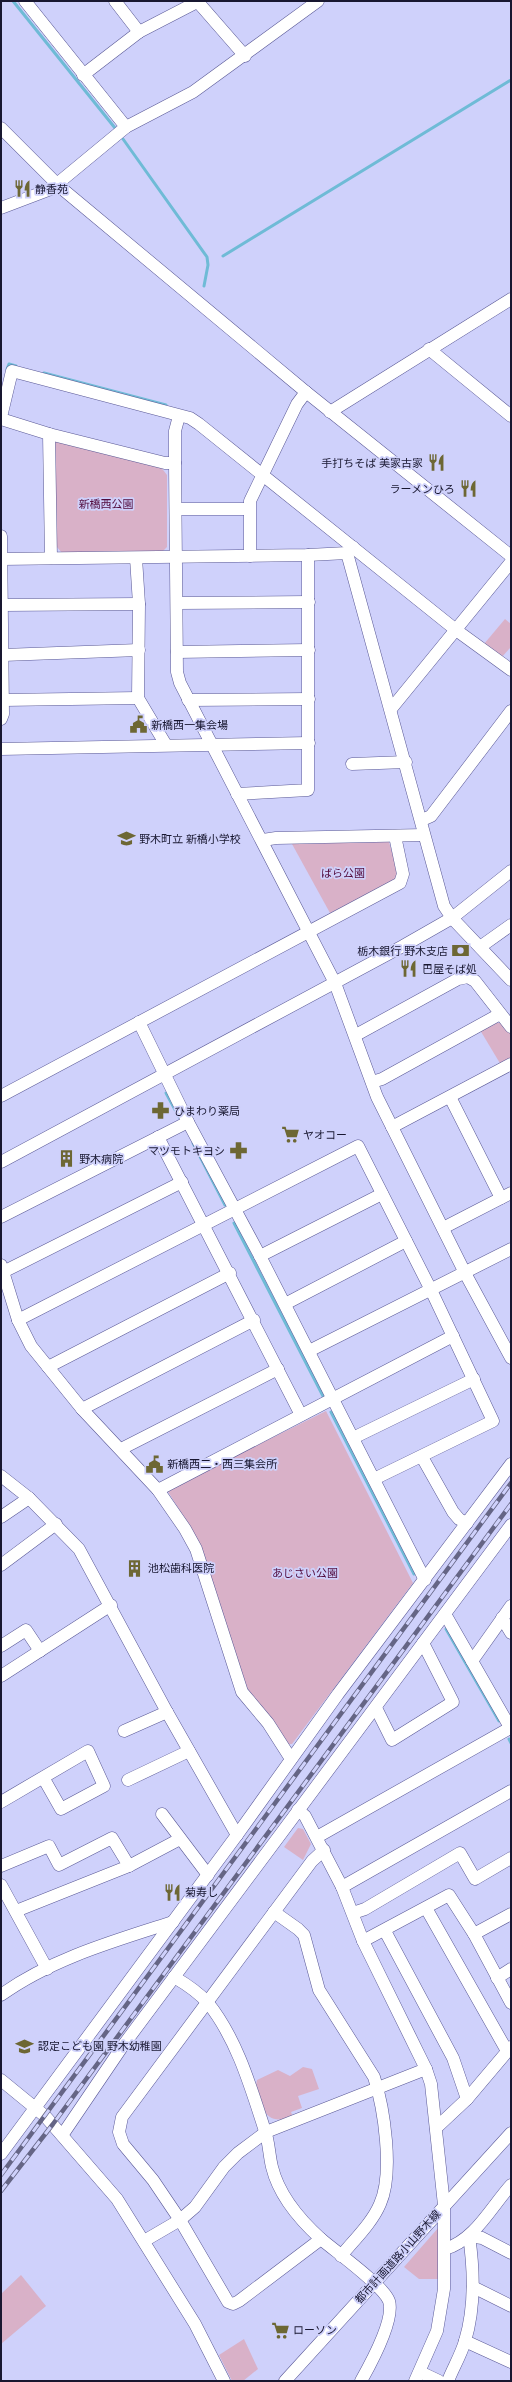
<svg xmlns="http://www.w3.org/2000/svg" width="512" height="2382" font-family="Rubik,'Noto Sans JP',sans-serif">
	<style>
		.green { fill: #d9b1c8 }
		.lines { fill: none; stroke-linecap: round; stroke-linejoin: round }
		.stream { stroke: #6fbbd6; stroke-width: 3 }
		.minor-casing { stroke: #5a5996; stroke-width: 13 }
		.minor { stroke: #fff; stroke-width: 12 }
		.rail-casing { stroke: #656585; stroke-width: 4.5 }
		.rail { stroke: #cfd1fb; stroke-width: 3; stroke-dasharray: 9; stroke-linecap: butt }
		.labels { text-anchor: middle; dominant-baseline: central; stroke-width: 3.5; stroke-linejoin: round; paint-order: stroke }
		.poi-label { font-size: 11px; fill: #181730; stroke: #cfd1fb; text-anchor: start }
		.park-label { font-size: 11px; fill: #520b3d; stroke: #cfd1fb }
		.street-label { font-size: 11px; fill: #181730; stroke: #cfd1fb }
	</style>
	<rect width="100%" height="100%" fill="#cfd1fb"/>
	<!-- green -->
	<g class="green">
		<path d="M54,440l106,26 7,9v72l-7,7 -98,-1 -5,-6z"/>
		<path d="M505,619l6,5v23l-10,11 -17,-14z"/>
		<path d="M389,842l9,30 -2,8 -66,33 -38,-69z"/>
		<path d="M492,1023h9l10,11v26l-10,5 -21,-35z"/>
		<path d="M326,1411l87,172 -121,161h-6l-38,-53 -53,-156 -28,-45z"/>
		<path d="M298,1828l5,1 8,15 -8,16 -19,-13z"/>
		<path d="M303,2067l9,2 7,20 -21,7 4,12 -11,4 2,5c-30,9 -29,-8 -37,-32l1,-5 21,-10 12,6z"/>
		<path d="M439,2227l2,52h-22l-15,-12z"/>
		<path d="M21,2275l25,31 -45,38v-50z"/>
		<path d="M244,2339l14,30 -15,12h-11l-13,-26z"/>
	</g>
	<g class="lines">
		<!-- stream -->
		<g class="stream">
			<path d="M13,1l102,127"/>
			<path d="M123,139l84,118 1,8 -4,21"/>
			<path d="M223,256l288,-176"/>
			<path d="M7,369l2,-5 7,2"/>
			<path d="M44,373l122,32"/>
			<path d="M166,1093l13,24"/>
			<path d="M193,1143l32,62"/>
			<path d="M234,1223l89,173"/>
			<path d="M331,1412l83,162"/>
			<path d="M446,1629l53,92"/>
			<path d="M509,1739l2,4"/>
		</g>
		<defs>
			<g id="minor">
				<path d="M25,1l101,126"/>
				<path d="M115,1l24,31"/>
				<path d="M197,1l48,55"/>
				<path d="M83,75l56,-43 60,-31"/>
				<path d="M1,128l59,59 246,205 205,164"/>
				<path d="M57,184l69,-57 67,-35 125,-91"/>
				<path d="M1,208l58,-22"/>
				<path d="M429,349l82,67"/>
				<path d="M330,412l181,-113"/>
				<path d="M179,416l-4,15v32l2,209 3,11 155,300 42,114 88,176 46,85"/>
				<path d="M1,417l11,-46 178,47 9,6 257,206 55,40"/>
				<path d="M1,419l48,15 2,124"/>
				<path d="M49,434l116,29h10"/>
				<path d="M176,509h73"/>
				<path d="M1,536l2,178 -2,5"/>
				<path d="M353,547l-6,6 97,353 8,12 59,62"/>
				<path d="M250,556v-55l47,-97 9,-12"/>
				<path d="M136,558l3,46 -1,94 28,47"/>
				<path d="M1,559l307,-4 39,-2"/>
				<path d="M177,603l132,-1"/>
				<path d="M2,605l137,-1"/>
				<path d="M177,652l132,-2"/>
				<path d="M3,655l136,-5"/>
				<path d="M3,700l135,-2"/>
				<path d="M188,700l121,-1"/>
				<path d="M391,709l120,-147"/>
				<path d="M1,749l308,-6"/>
				<path d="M352,764l54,-2"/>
				<path d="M237,794l71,-4v-235"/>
				<path d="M422,820l9,-4 80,-105"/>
				<path d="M263,840l13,-2 148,-3"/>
				<path d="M480,947l31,-22"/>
				<path d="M139,1022l49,100 72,134 165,324"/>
				<path d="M356,1035l102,-56 10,-2 7,4 36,46"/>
				<path d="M372,1082l10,-3 118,-65"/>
				<path d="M1,1096l399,-213 3,-9 -8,-38"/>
				<path d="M450,1097l51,101"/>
				<path d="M392,1127l119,-63"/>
				<path d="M158,1137l143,278"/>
				<path d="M1,1162l402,-216 49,-28 59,-47"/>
				<path d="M1,1217l187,-95"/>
				<path d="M443,1228l68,-35"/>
				<path d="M260,1256l122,-62"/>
				<path d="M1,1265l17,55 13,26 51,63 76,81 27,39 11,20 46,143 26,31 23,36"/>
				<path d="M3,1272l179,-90"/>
				<path d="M285,1304l121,-63"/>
				<path d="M18,1320l340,-174 73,144 62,131 -119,58"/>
				<path d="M309,1351l202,-102"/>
				<path d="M48,1367l182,-94"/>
				<path d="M82,1409l172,-89"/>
				<path d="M353,1438l121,-59"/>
				<path d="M121,1449l157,-80"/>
				<path d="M422,1457l31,55 6,7 8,4"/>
				<path d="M1,1476l28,22 50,51 88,163 70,123"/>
				<path d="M158,1490l295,-154"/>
				<path d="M1,1517l28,-19"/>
				<path d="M1,1565l55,-41"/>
				<path d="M445,1614l66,115"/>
				<path d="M502,1618l9,15"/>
				<path d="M1,1646l25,-16 14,21"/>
				<path d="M472,1661l39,-55"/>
				<path d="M1,1676l110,-71"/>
				<path d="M376,1708l16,32 61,-38 -30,-59"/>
				<path d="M124,1731l43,-19"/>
				<path d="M128,1780l61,-29"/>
				<path d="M1,1802l87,-51 16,35 -43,23 -17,-30"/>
				<path d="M298,1810l7,6 37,71 21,54 63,128 5,15 13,121v84l-7,42 -22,50"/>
				<path d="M162,1814l46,61"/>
				<path d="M317,1837l193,-109"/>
				<path d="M324,1850l-12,11 -190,256 -3,15 4,12 30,36 27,40 48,82 5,2 6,-3 82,-62c15,13 62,46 68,62 6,19 -19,64 -28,80"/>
				<path d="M1,1866l48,-20 10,19 53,-27 17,28 -113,45"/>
				<path d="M129,1866l51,-27"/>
				<path d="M1,1885l46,84"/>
				<path d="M342,1887l169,-96"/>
				<path d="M426,1908l81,143"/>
				<path d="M274,1912l24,17 6,6 15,55 55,87c10,31 20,96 6,127 -8,19 -26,36 -39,52"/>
				<path d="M353,1913l12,-4 95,-56 15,26 36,-21"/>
				<path d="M385,1931l68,127 14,41 44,-52"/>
				<path d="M474,1934l37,-20"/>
				<path d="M363,1941l86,-46 25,39 37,69"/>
				<path d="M174,1977c12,7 25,16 34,26 29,36 43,85 57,128 4,11 4,24 7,36 7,29 28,53 49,72"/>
				<path d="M497,1978l14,-9"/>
				<path d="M1,1995c50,-36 113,-54 172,-73"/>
				<path d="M1,2080l44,36 72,83 78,125 29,57"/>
				<path d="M436,2128l31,-29"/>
				<path d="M63,2134l59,-87 389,-522"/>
				<path d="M1,2154l236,-319 101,-141 173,-230"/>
				<path d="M144,2241l36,-21 15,-13 29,-40 14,-14 28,-21 160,-63"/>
				<path d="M445,2249c30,-9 46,-42 66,-64"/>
				<path d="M473,2287l38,19"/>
				<path d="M465,2341l46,21"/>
				<path d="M420,2372l19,9"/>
				<path d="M285,2381l226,-248"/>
				<path d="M448,2381c5,-13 13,-26 17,-40 10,-33 9,-71 4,-105l13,2 29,15"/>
			</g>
		</defs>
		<!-- minor casing -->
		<use href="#minor" class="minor-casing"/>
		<!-- minor -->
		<use href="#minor" class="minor"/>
		<defs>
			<g id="rail">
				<path d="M1,2175l510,-692"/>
				<path d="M1,2191l52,-67 458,-620"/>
			</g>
		</defs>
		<!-- rail casing -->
		<use href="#rail" class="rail-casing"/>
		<!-- rail -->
		<use href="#rail" class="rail"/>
	</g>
	<!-- icons -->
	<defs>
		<symbol id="restaurant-bare" viewBox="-9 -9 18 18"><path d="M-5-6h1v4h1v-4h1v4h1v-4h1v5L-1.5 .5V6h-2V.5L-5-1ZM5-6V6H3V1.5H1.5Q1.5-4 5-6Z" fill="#6d6734" stroke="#cfd1fb" stroke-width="2.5" paint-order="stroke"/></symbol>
		<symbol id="civic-bare" viewBox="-9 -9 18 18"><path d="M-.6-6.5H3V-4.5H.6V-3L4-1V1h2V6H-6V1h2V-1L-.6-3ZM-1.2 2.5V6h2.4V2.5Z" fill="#6d6734" stroke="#cfd1fb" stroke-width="2.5" paint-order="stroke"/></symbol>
		<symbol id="school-bare" viewBox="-9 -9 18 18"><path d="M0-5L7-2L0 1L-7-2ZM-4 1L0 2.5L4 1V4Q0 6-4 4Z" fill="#6d6734" stroke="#cfd1fb" stroke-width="2.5" paint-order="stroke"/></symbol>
		<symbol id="bank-bare" viewBox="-9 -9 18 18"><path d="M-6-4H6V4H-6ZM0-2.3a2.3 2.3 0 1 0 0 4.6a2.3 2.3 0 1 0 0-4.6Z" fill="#6d6734" stroke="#cfd1fb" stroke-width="2.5" paint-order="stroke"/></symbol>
		<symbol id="pharmacy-bare" viewBox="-9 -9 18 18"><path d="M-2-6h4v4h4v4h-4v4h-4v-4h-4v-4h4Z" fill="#6d6734" stroke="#cfd1fb" stroke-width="2.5" paint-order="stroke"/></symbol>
		<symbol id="supermarket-bare" viewBox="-9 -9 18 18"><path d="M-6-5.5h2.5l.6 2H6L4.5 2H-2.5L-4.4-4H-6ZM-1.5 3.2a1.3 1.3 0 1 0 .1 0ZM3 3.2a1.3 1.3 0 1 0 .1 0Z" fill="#6d6734" stroke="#cfd1fb" stroke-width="2.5" paint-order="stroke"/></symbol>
		<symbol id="building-bare" viewBox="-9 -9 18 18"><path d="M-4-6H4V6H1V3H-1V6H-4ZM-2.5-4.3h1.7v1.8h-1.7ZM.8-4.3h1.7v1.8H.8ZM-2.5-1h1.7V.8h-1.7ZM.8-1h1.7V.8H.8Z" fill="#6d6734" stroke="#cfd1fb" stroke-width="2.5" paint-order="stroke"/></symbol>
	</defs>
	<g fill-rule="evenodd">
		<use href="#restaurant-bare" x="10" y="176" width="25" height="25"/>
		<use href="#restaurant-bare" x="424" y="450" width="25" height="25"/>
		<use href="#restaurant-bare" x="456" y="476" width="25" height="25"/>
		<use href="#civic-bare" x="126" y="712" width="25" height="25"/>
		<use href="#school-bare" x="114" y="826" width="25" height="25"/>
		<use href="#bank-bare" x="448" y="938" width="25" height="25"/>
		<use href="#restaurant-bare" x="396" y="956" width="25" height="25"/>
		<use href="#pharmacy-bare" x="148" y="1098" width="25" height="25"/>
		<use href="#supermarket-bare" x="278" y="1122" width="25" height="25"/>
		<use href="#pharmacy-bare" x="226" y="1138" width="25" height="25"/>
		<use href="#building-bare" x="54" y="1146" width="25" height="25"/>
		<use href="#civic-bare" x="142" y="1452" width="25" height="25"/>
		<use href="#building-bare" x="122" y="1556" width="25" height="25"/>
		<use href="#restaurant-bare" x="160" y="1880" width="25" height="25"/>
		<use href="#school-bare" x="12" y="2034" width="25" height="25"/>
		<use href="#supermarket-bare" x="268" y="2318" width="25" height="25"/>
	</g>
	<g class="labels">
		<!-- poi labels -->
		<g class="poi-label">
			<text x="35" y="189">静香苑</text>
			<text x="423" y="463" text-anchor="end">手打ちそば 美家古家</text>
			<text x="455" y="489" text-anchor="end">ラーメンひろ</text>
			<text x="151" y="725">新橋西一集会場</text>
			<text x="139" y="839">野木町立 新橋小学校</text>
			<text x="448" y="951" text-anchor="end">栃木銀行 野木支店</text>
			<text x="422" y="969">巴屋そば処</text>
			<text x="174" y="1111">ひまわり薬局</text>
			<text x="303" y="1135">ヤオコー</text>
			<text x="225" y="1151" text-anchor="end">マツモトキヨシ</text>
			<text x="79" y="1159">野木病院</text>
			<text x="167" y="1464">新橋西二・西三集会所</text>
			<text x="148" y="1568">池松歯科医院</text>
			<text x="185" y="1892">菊寿し</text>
			<text x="38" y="2046">認定こども園 野木幼稚園</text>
			<text x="293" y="2330">ローソン</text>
		</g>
		<!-- park labels -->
		<g class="park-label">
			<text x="106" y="504">新橋西公園</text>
			<text x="343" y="873">ばら公園</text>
			<text x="305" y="1573">あじさい公園</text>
		</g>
		<!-- street labels -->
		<g class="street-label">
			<text transform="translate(398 2257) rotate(-48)">都市計画道路小山野木線</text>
		</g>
	</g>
	<!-- border -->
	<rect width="512" height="2382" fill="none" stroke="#181730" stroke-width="4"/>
</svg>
